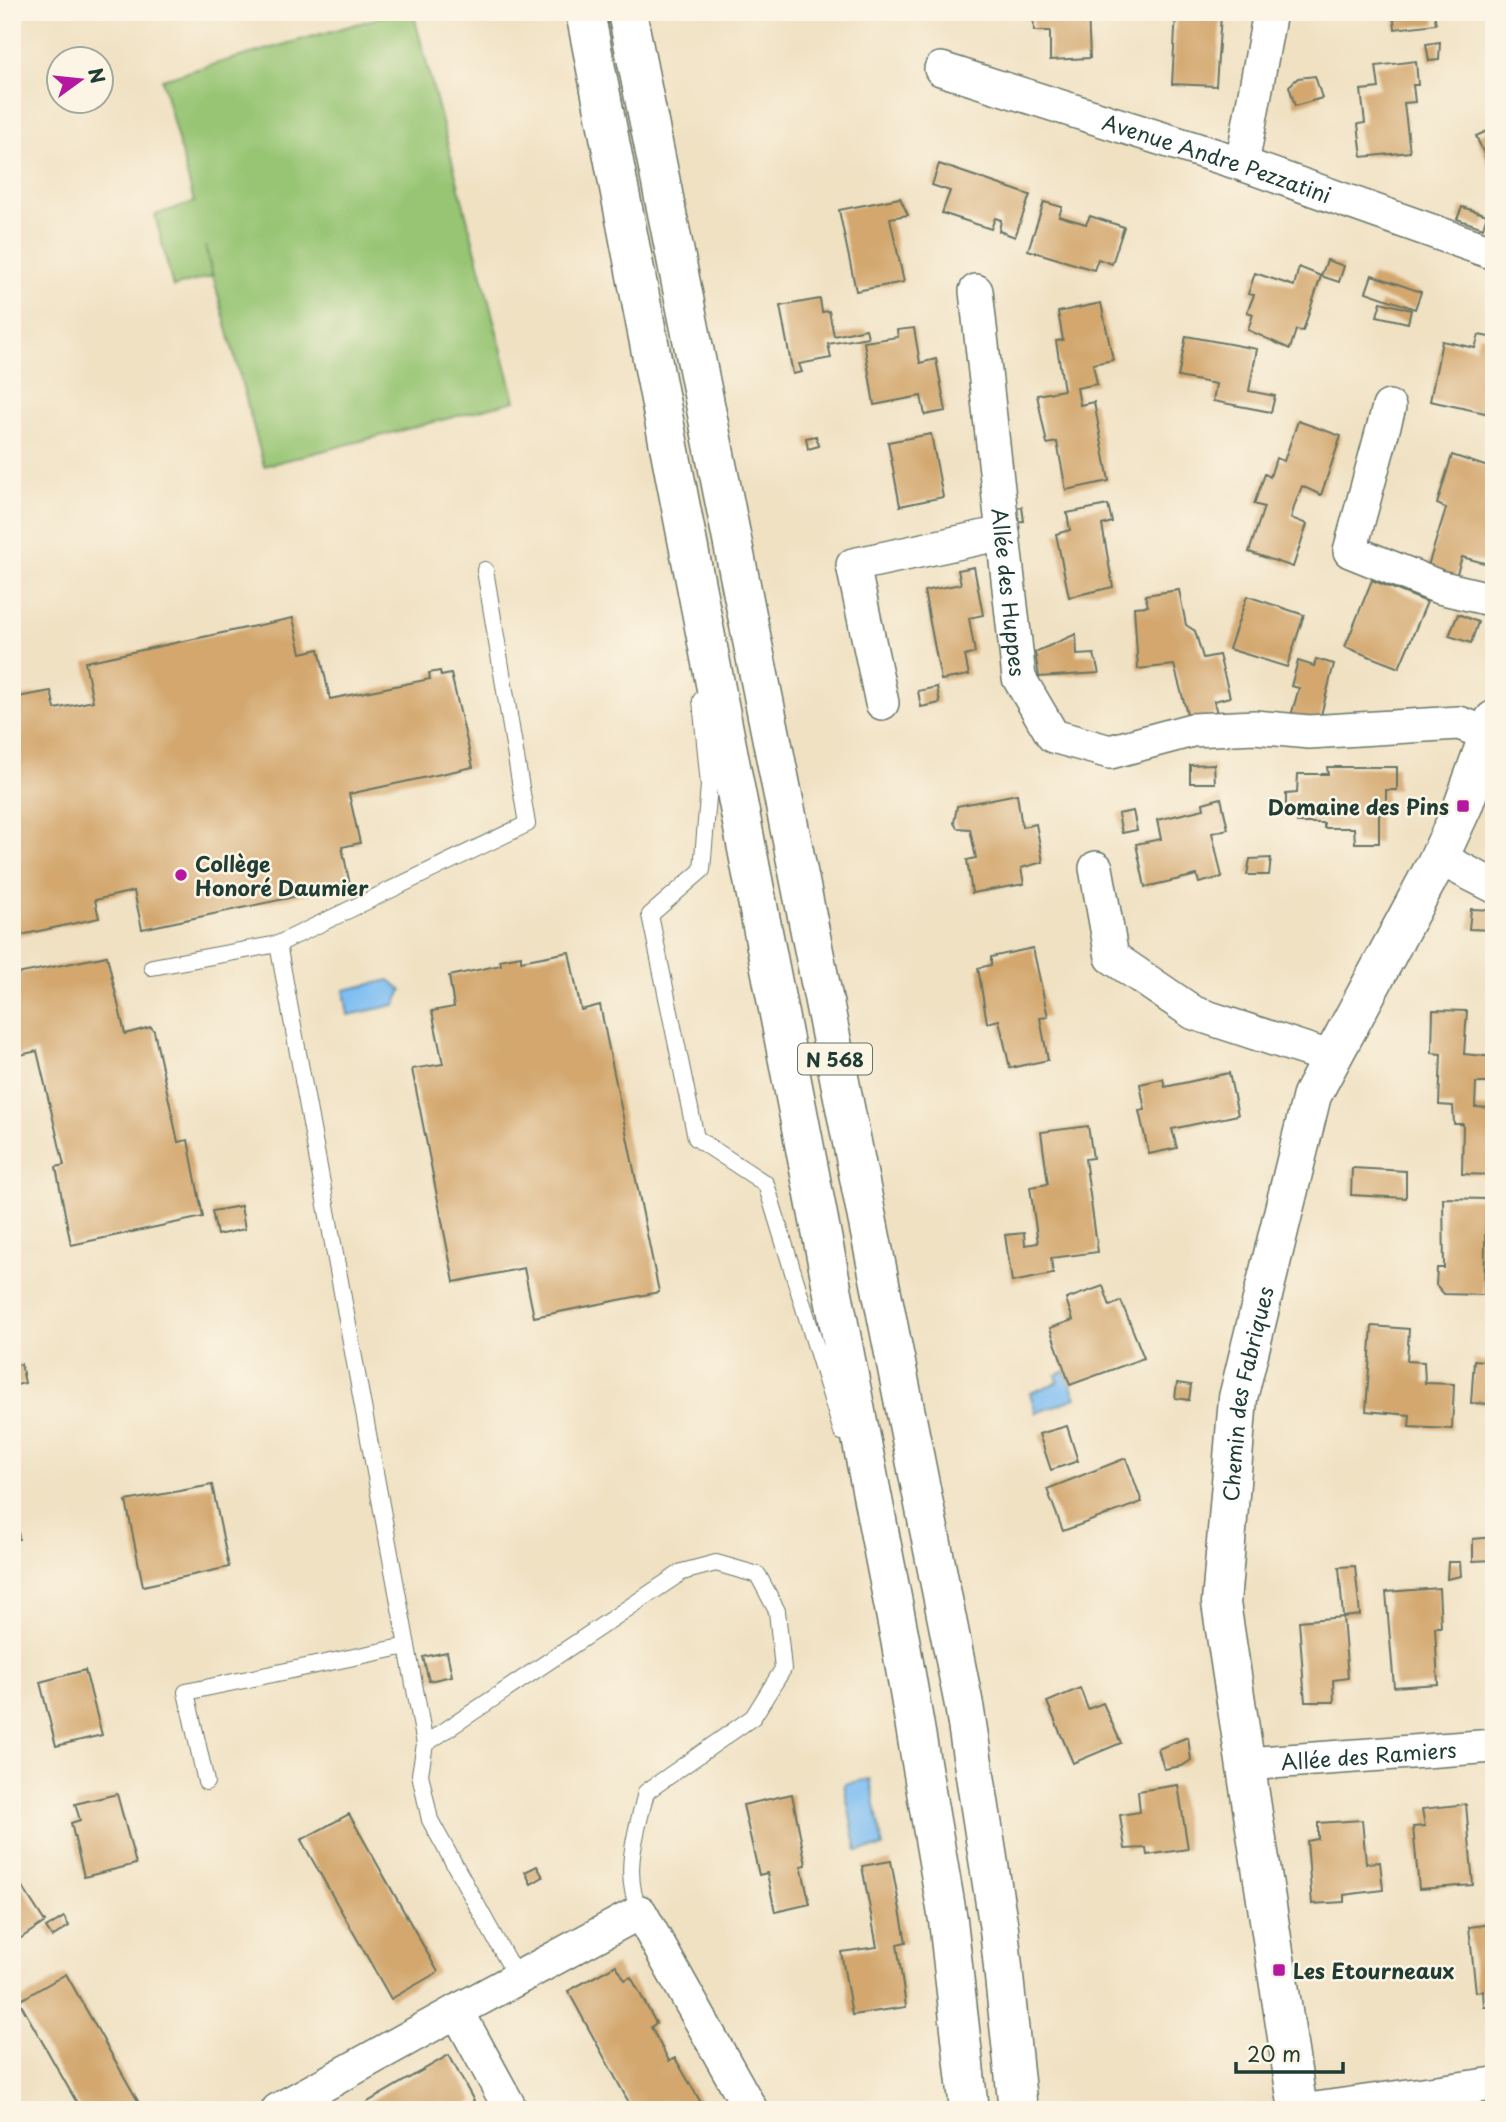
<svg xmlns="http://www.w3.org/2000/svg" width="1506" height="2122" font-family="'Playpen Sans',sans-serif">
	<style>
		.green { fill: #97c573; stroke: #5b8154; stroke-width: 2 }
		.water { fill: #7ebef3; stroke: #4e7e94; stroke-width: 2 }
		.building { fill: #d3a76e }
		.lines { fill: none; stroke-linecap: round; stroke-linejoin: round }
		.lane-casing { stroke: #687666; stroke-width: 18 }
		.street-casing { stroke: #687666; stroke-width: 36 }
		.secondary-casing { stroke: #687666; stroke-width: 41 }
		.highway-casing { stroke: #687666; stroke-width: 41 }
		.lane { stroke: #fff; stroke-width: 16 }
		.street { stroke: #fff; stroke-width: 33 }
		.secondary { stroke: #fff; stroke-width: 38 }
		.highway { stroke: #fff; stroke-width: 38 }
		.poi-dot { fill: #b5179e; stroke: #fcf5e5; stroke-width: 2.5 }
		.labels { text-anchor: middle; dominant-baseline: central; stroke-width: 5; stroke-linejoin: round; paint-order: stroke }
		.shield { fill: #fcf5e5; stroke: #617469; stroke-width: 2 }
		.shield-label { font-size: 19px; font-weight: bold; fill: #1f3d34 }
		.street-label { font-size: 21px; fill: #1f3d34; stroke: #fcf5e5 }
		.poi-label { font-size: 21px; font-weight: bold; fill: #1f3d34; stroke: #fcf5e5; text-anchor: start }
	</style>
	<rect width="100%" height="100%" fill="#fcf5e5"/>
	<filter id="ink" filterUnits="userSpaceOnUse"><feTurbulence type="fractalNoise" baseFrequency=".0143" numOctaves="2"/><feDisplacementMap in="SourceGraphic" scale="14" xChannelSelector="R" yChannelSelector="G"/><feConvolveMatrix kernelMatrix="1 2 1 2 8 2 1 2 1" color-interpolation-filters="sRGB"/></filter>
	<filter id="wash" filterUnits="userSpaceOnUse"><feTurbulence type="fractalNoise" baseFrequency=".00686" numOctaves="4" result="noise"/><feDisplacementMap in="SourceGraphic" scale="28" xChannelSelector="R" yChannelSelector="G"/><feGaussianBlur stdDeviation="1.57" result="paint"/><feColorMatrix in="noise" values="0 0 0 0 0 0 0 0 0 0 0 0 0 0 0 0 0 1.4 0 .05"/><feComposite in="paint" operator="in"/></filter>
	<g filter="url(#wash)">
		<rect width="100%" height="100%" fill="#f0e1c3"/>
		<!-- green -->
		<path class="green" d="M399,12h14l102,389 -251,65 -59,-220 7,30 -39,11 -18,-72 39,-13 -32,-123z"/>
		<!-- water -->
		<g class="water">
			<path d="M390,980l12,10 -7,15 -47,10 -4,-25z"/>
			<path d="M1065,1371l11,27 -40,15 -6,-20 28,-11 -2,-7z"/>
			<path d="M870,1779l13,68 -26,4 -13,-67z"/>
		</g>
		<g id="blocks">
			<!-- building -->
			<g class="building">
				<path d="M1033,12h55l2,46 -40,2v-29h-16z"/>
				<path d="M1176,12l45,3 -5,71 -44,-2z"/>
				<path d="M1393,12h41l2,12 -41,5z"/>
				<path d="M1440,42l-1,18 -10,1 -3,-17z"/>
				<path d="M1416,61l2,24h-5l2,17 -11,1 6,49 -48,5 -4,-33 7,-1 -4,-33 18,-2 -3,-22z"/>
				<path d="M1315,76l7,22 -27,8 -6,-20 9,-8z"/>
				<path d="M1494,128v49l-18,-41z"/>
				<path d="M939,164l91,31 -15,42 -16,-6 2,-11 -6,-2 -4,11 -49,-16 8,-22 -18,-6z"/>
				<path d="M900,198l8,17 -18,3 14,64 -48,9 -17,-81z"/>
				<path d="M1044,202l18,5 -3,9 27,8 4,-8 34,11 -12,37 -14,-5 -4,11 -66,-20z"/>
				<path d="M1462,207l25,8 -4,13 -26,-9z"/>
				<path d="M1327,260l17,6 -5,16 -18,-6 -18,55 -7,-1 -6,19 -42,-19 5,-16 -6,-2 7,-17 -6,-1 7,-21 39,13 5,-19 22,9z"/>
				<path d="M1372,275l49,17 -6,17 -49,-17z"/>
				<path d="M820,299l2,13 7,-1 5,25 32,-7 2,8 -40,7 3,14 -32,6 3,8 -9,2 -13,-68z"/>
				<path d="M1381,302l30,8 -3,13 -31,-7z"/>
				<path d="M1101,303l12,57 -20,4 4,20 -20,4 3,17 14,-3 15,79 -43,9 -9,-48 -10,2 -10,-49 27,-5 -8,-49 7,-1 -5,-28z"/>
				<path d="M914,328l6,35 16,-4 10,52 -21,4 -4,-19 -47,9 -10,-63 34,-5 -1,-7z"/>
				<path d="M1479,335l15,3v77l-64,-14 12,-60 33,7z"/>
				<path d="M1186,336l71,13 -8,42 26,5 -4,16 -58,-11 3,-17 -38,-7z"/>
				<path d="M1298,421l43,15 -20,59 -19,-9 -7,18 -4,14 16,6 -14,43 -44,-15 15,-45 -10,-3 11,-30 5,3 6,-19 8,3z"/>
				<path d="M931,434l12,63 -43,9 -12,-64z"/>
				<path d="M816,436l3,10 -11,3 -2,-11z"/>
				<path d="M1452,455l42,14v75l-6,20 -26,-7 -7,23 -28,-11 19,-61 -9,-4z"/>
				<path d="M1108,505l4,17 -10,3 11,62 -44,10 -13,-63 14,-4 -3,-17z"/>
				<path d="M1022,507l2,14 -11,1 -1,-14z"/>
				<path d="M974,567l9,48 -14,3 6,35 -10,3 4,19 -28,5 -17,-89 37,-7 -3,-14z"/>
				<path d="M1372,580l55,22 -28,66 -54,-21z"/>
				<path d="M1179,590l7,35 9,6 8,27 16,-3 11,42 -16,4 3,13 -28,7 -15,-56 -36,4 -4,-62 14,-1 -3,-11z"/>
				<path d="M1247,596l57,19 -17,52 -58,-18z"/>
				<path d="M1458,614l20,8 -7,21 -22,-7z"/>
				<path d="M293,618l8,35 18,-4 11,50 100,-20 -1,-6 11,-2 1,5 10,-2 22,93 -124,27 11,49 -18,4 8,38 -208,44 -8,-38 -39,9 4,18 -87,19v-239l39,-7 4,18 38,-8 -8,-39z"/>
				<path d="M1076,634l1,21 17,-1 5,19 -60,4 -4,-25z"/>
				<path d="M1316,659l18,5 -14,55h-30l9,-31 -8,-2 7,-25 16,5z"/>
				<path d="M937,687l3,16 -19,4 -3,-16z"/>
				<path d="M1214,764l1,19h-25v-18z"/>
				<path d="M1327,767h70v23h-11v24h-7v29h-24l-1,-15h-30v-5h-27v-5h-11v-24l11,-1 1,-19h30z"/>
				<path d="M1017,794l5,33 14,-3 7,38 -22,6 3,16 -52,9 -5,-33 9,-2 -6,-29 -13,-1 -3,-5 3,-17z"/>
				<path d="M1221,798l7,31 -16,4 10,44 -23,6 -2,-8 -52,12 -9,-43 25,-5 -4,-19 47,-11 -1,-6z"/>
				<path d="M1133,811l4,19 -15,3 -4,-19z"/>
				<path d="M1271,858l-2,17h-22l3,-16z"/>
				<path d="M1471,909l23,1v20l-25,-1z"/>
				<path d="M1033,948l15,69 -8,1 8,42 -38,8 -11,-48 -12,3 -9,-55 13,-3v-8z"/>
				<path d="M569,952l12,58 19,-5 59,287 -125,25 -10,-49 -70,14 -42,-213 31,-5 -11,-53 22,-4 -5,-31 52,-11 -1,-5 21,-4v5z"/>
				<path d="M107,956l18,78 26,-7 3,4 24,111 10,-2 15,77 -132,28 -15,-78 8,-2 -27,-114 -25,6v-82z"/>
				<path d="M1433,1010l34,1 -3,43 30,3v26h-18l-1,24 16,1 3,67 -32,-1 1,-50h-9l-1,-18 -14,-1 2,-51 -9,-1z"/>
				<path d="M1229,1073l9,42 -66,14 5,19 -28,6 -10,-43 6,-1 -5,-26 23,-5 2,8z"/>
				<path d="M1088,1126l5,32 -8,1 13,93 -47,6 2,16 -41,8 -7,-47 19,-2 1,12 13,-2 -8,-56 18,-3 -7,-52z"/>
				<path d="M1352,1168l54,3v27l-55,-3z"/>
				<path d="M1443,1198l43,1 -2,96 -40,-1 -8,-9 1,-17h7z"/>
				<path d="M241,1206l4,23 -28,6 -5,-24z"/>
				<path d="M1103,1286l7,20 11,-5 23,57 -74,27 -20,-57 23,-8 -7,-21z"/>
				<path d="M1372,1326l37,3 -2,32 17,1 1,21 29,1 -2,45 -43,-2 1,-12 -44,-4z"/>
				<path d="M1474,1360l20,2v67h-4l1,-25 -20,-1z"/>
				<path d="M21,1364l4,19 -13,3v-20z"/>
				<path d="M1177,1383l14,2 -2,15 -14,-2z"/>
				<path d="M1067,1426l11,35 -27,9 -12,-36z"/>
				<path d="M1126,1458l16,44 -79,29 -16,-42z"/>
				<path d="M212,1485l17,82 -86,19 -17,-85z"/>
				<path d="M15,1506l4,33 -7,1v-33z"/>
				<path d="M1494,1537v23l-21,1v-22z"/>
				<path d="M1448,1562h12l1,14 -14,3z"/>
				<path d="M1355,1566l5,49 -17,2 -4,-50z"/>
				<path d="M1439,1588l2,39h-6l3,57 -44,3 -8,-95z"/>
				<path d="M1343,1617l5,61 -15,2 1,22h-29l-6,-81z"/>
				<path d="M447,1652l5,24 -23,5 -6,-24z"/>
				<path d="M85,1670l17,65 -46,11 -16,-64z"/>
				<path d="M1080,1688l8,21 15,-6 18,40 -48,20 -26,-61z"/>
				<path d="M1188,1737l3,23 -9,6 -18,3 -6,-20z"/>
				<path d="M1178,1785l10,64 -41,6 -1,-7 -21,1 -5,-34 20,-3 -2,-21z"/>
				<path d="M117,1794l19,70 -52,13 -13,-54 9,-3 -5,-16z"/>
				<path d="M792,1794l14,71 -5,1 9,38 -35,8 -8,-39 -8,2 -16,-70z"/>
				<path d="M1466,1804l7,81 -54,4 -6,-62 12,-1 -3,-17z"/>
				<path d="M349,1814l89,158 -47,27 -90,-159z"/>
				<path d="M1362,1820l4,43 14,-1 3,28 -39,5v7l-32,2 -5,-63 11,-2v-16z"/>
				<path d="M891,1861l15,81 -9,2 9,63 -54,8 -11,-63 36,-5 -15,-81z"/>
				<path d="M537,1866l6,11 -12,7 -6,-12z"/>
				<path d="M14,1874l31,48 -33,22v-69z"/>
				<path d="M64,1917l5,9 -17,11 -6,-9z"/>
				<path d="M1492,1924l2,83h-10l-1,-16 -7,1 -7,-65z"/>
				<path d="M616,1965l9,15 6,-3 25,46 -5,4 18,34 6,-3 25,43 -5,4 2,5h-64l-65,-119z"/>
				<path d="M66,1974l77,136h-62l-62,-109z"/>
				<path d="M449,2055l25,46 -15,9h-105z"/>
			</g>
		</g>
	</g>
	<g filter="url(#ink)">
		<use href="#blocks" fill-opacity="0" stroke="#687666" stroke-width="2"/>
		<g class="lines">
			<defs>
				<g id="lane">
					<path d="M701,700l8,85 -7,85 -52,45 46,223 70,46 76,248"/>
					<path d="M152,967l126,-23"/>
					<path d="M425,1744l-147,-800 249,-120 -42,-254"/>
					<path d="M206,1782l-20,-90 221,-46"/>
					<path d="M517,1978l-87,-158 -10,-46 5,-30 257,-172 34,-9 42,12 19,36 6,58 -30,48 -107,75c-9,39 -25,81 -6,120"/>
				</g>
				<g id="street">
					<path id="s1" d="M941,69l301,95 252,89"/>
					<path d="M1242,164l28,-152"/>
					<path id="s2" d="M976,291l43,387 34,58 57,16 82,-22 63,-3 54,5 150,-9 30,11"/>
					<path d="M1389,407l-39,144 89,36 55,13"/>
					<path d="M882,703l-29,-138 150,-32"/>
					<path d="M1439,858l55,28"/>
					<path d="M1096,868l16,89 82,56 138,45"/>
					<path id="s3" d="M1245,1764l249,-18"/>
					<path d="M457,2011l183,-99 111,198"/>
					<path d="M278,2110l179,-99 54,99"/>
					<path d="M1308,2110l186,-26"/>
				</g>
				<g id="secondary">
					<path id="s4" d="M1298,2110l-77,-507 17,-205 74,-303 127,-237 24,-52 31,-86"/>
				</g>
				<g id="highway">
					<path d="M585,12l315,1627 48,281 21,190"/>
					<path d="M627,12l337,1693 35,224 19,181"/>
				</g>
			</defs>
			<!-- lane casing -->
			<use href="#lane" class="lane-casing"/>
			<!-- street casing -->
			<use href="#street" class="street-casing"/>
			<!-- secondary casing -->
			<use href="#secondary" class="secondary-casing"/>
			<!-- highway casing -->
			<use href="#highway" class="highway-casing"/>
			<!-- lane -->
			<use href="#lane" class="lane"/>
			<!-- street -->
			<use href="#street" class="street"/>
			<!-- secondary -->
			<use href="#secondary" class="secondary"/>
			<!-- highway -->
			<use href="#highway" class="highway"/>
		</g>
	</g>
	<!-- markers -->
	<g class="poi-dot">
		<rect x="1456" y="799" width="14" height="14" rx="3.5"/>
		<circle cx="181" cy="875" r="7"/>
		<rect x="1272" y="1963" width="14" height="14" rx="3.5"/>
	</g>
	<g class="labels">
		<!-- shield labels -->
		<rect class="shield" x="798" y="1043.5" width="74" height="31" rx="5"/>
		<g class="shield-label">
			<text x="835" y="1059">N 568</text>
		</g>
		<!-- street labels -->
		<g class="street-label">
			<text stroke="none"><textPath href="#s1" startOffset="290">Avenue Andre Pezzatini</textPath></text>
			<text stroke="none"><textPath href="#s2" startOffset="303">Allée des Huppes</textPath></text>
			<text stroke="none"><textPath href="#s4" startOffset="724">Chemin des Fabriques</textPath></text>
			<text stroke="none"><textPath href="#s3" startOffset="124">Allée des Ramiers</textPath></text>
		</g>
		<!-- poi labels -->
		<g class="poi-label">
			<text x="1449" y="806" text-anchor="end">Domaine des Pins</text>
			<text x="195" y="863">Collège<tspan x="195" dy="24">Honoré Daumier</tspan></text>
			<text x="1293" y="1970">Les Etourneaux</text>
		</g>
	</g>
	<!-- margin -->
	<rect width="1506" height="2122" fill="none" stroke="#fcf5e5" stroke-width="42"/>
	<!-- north arrow -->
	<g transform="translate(80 80) rotate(75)"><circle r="33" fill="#fcf5e5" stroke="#a4ab9e" stroke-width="2"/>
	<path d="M0-5L12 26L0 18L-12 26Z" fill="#b5179e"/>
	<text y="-10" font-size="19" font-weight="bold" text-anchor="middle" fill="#1f3d34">N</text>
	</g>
	<!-- scale -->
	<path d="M1236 2062v10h107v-10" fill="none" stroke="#1f3d34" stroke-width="3.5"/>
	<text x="1247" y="2062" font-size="21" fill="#1f3d34" stroke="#fcf5e5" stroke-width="5" paint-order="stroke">20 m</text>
</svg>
